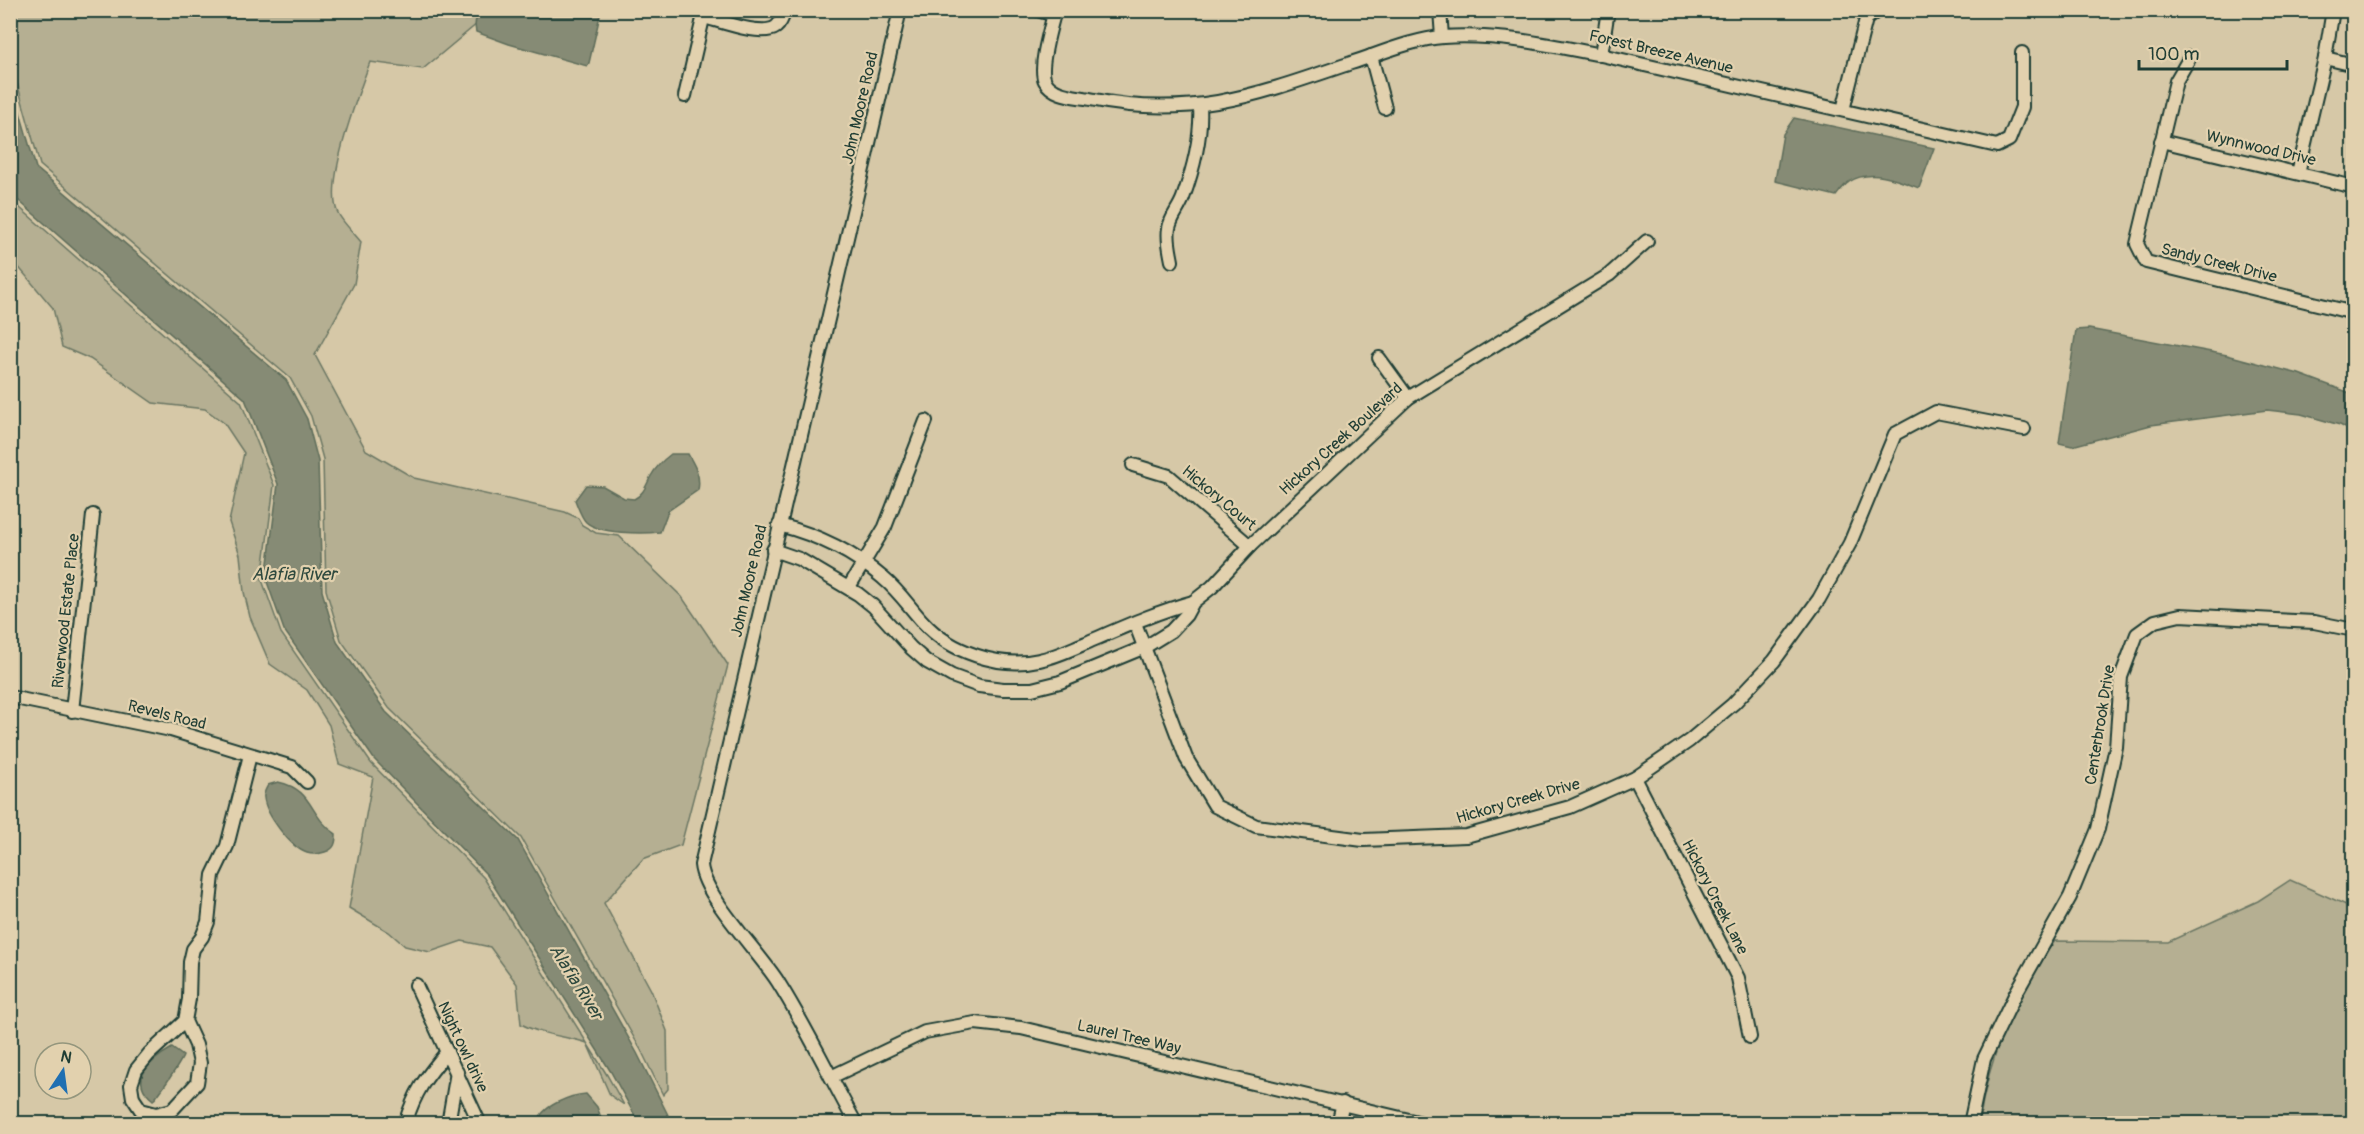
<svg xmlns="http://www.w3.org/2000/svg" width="2364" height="1134" font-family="Pangolin,sans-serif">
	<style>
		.green { fill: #b5af92; stroke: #6a7663; stroke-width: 1.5 }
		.water { fill: #868b74; stroke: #5d6c5a; stroke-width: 1.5 }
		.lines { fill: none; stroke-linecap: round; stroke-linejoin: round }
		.minor-casing { stroke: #1f3d34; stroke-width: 16 }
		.minor { stroke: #e2d1ae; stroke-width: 12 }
		.labels { text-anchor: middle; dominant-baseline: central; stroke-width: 4.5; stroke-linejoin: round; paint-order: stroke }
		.street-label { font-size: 16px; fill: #1f3d34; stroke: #e2d1ae }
		.water-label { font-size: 18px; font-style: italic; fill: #2e493e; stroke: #e2d1ae }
	</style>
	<rect width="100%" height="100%" fill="#d6c8a7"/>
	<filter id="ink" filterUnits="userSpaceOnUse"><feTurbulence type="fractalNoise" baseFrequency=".0167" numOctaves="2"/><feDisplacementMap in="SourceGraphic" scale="12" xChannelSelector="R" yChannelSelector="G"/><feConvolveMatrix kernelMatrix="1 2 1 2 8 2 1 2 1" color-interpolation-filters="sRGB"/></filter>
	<g filter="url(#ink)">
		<!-- green -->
		<g class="green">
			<path d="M11,11h475l-8,12 -55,46 -53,-7c-11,30 -47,123 -32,151 5,10 16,20 23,29l-7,42 -39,71 51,95 48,28 151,34 13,6 4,7 14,8 23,3 63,61 46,68 -47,180 -38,14 -39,44 47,87 16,41 1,58 -5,6 -22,-45 -120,-212 -132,-130 -48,-68 -15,-50 -3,-131 -12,-43 -21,-38 -250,-213 -29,-104z"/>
			<path d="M11,200l230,202 33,83 -12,95 19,53 90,130 113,115 123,197 17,30 -14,-10 -23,-52c-22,-7 -46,-8 -66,-19l-4,-40 -27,-37 -28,-6 -32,11 -25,-6 -16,-14 -40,-24 24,-131 -34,-13 -10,-39 -22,-35 -37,-26 -20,-47 -6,-25 -4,-37 -11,-33 15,-69 -20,-30 -19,-14 -52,-6 -63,-44 -28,-12 -9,-39 -42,-50z"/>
			<path d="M2290,880l63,28v215l-374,1c9,-65 35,-131 76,-183l113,1 90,-41z"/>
		</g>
		<!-- water -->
		<g class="water">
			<path d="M490,10l111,1 -12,52 -2,3 -78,-22 -33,-12c-3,-14 1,-16 14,-22z"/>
			<path d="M10,78l26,90 250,212 21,39 11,42 4,130 15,51 49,70 132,128 119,213 35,70h-33l-28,-51 -124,-197 -113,-116 -90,-129 -18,-51 12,-95 -33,-85 -234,-205z"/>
			<path d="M1794,118l140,30 -15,40c-20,-8 -49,-20 -70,-6 -5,3 -9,9 -13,14l-61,-15 8,-47z"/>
			<path d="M2089,329l138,26 72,19 54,20v38l-13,-7 -39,-11 -34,-4 -116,15 -79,21 -13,-3 17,-113z"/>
			<path d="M671,454h17c7,12 13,22 10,36l-30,21 -8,21c-18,2 -61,2 -74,-10 -5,-5 -8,-15 -11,-22l11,-15 17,1 21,12 10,1c10,-5 12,-14 17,-23 5,-9 12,-16 20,-22z"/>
			<path d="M278,782c37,8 29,33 58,52 0,9 -1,15 -11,18 -6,2 -12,3 -18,1 -16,-5 -41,-38 -43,-55 -1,-5 2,-9 4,-13z"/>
			<path d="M172,1048l11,8c-2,6 -26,42 -30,44 -26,-21 -2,-40 19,-52z"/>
			<path d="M586,1094l11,13 6,16h-65c2,-17 33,-28 48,-29z"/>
		</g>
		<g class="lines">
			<defs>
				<g id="minor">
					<path d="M1038,10l16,5"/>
					<path d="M1055,10c-4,16 -17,58 -10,71 8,15 31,15 45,18 101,21 167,-4 261,-36 28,-9 63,-24 92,-26 49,-4 110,8 158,18l396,91 12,-6 13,-33v-54"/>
					<path d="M1440,10l2,27"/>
					<path d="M704,17c16,4 58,20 72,10 5,-4 7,-10 9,-17"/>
					<path d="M1601,55l7,-45"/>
					<path d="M1371,56l14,52"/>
					<path d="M2190,57l-14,24 -39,163 9,18 208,51"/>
					<path d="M2325,58l29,7"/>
					<path d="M685,96l20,-86"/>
					<path d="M1843,110l23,-91 12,-9"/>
					<path d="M2161,141l193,46"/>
					<path d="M2298,173l27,-115 8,-48"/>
					<path d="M1172,261c-2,-11 -5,-22 -3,-33 2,-11 10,-19 14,-30 10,-28 19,-62 17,-92"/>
					<path d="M1379,358l29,40"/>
					<path d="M1133,465l36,11 81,70"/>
					<path d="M779,525c39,10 74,27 104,53 16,13 27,30 40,44 27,30 77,47 116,38 17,-3 32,-11 47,-17 35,-15 70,-31 107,-41"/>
					<path d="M773,550l26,9 59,35 15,12 38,42 16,14 25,14 27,10 24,3h29l28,-7 85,-35 26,-16 15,-16 7,-13 19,-15 38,-41 158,-148 201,-123 38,-34"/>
					<path d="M849,587l36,-60 41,-106"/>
					<path d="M1135,623l51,135 29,48 41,20 107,14 103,-4 104,-29 65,-29 54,-37 44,-37 41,-43 45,-62 31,-56 45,-109 41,-22 88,17"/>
					<path d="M10,697l161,33 121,37 15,15"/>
					<path d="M72,711l21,-196"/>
					<path d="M1635,778l103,200 12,59"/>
					<path d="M416,985l64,139"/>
					<path d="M185,1021l11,24 4,18 -3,20 -25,27 -16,4 -15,-4 -8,-12 -2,-13 5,-15 13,-16 36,-33 4,-22 1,-37 3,-13 9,-12 6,-15 5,-47 14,-29 23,-91"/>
					<path d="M831,1077l94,-45 50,-9 46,5 405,96"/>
					<path d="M405,1124c10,-33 21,-47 42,-72"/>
					<path d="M448,1124l9,-52"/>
					<path d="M856,1124c-26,-47 -49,-96 -78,-142 -19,-30 -74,-85 -77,-117l199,-855"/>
					<path d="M1338,1124l5,-21"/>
					<path d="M1970,1124l14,-65 32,-66 54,-96 28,-68 18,-82 5,-70 16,-43 18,-13 25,-6 134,7 40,8"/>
				</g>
			</defs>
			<!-- minor casing -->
			<use href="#minor" class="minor-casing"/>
			<!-- minor -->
			<use href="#minor" class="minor"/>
		</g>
	</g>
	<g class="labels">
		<!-- street labels -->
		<g class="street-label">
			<text transform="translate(1661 52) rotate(13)">Forest Breeze Avenue</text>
			<text transform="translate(860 108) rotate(-77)">John Moore Road</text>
			<text transform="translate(2261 148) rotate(13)">Wynnwood Drive</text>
			<text transform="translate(2219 263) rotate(14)">Sandy Creek Drive</text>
			<text transform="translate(1341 439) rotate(-42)">Hickory Creek Boulevard</text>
			<text transform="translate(1219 498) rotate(40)">Hickory Court</text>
			<text transform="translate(749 581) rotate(-77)">John Moore Road</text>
			<text transform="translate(66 611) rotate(-84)">Riverwood Estate Place</text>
			<text transform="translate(167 715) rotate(14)">Revels Road</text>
			<text transform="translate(2100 725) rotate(-81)">Centerbrook Drive</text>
			<text transform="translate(1518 801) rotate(-16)">Hickory Creek Drive</text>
			<text transform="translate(1715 897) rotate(63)">Hickory Creek Lane</text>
			<text transform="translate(1129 1037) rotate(13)">Laurel Tree Way</text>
			<text transform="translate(463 1047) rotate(65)">Night owl drive</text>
		</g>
		<!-- water labels -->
		<g class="water-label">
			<text x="294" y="574">Alafia River</text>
			<text transform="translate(576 982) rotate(58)">Alafia River</text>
		</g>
	</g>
	<!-- margin -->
	<rect width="2364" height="1134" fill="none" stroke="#e2d1ae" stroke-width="36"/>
	<rect x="18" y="18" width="2328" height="1098" fill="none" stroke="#1f3d34" stroke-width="2" filter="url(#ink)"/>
	<!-- north arrow -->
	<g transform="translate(63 1071) rotate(13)"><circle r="28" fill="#e2d1ae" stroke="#94967d" stroke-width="1.5"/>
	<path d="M0-4.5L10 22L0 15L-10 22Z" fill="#1f6fb2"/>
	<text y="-9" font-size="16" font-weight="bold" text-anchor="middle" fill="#1f3d34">N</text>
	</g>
	<!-- scale -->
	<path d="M2139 60v9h148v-9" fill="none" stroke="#1f3d34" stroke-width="3"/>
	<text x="2148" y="60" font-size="18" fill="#1f3d34" stroke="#e2d1ae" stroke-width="4.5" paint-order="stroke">100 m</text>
</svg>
